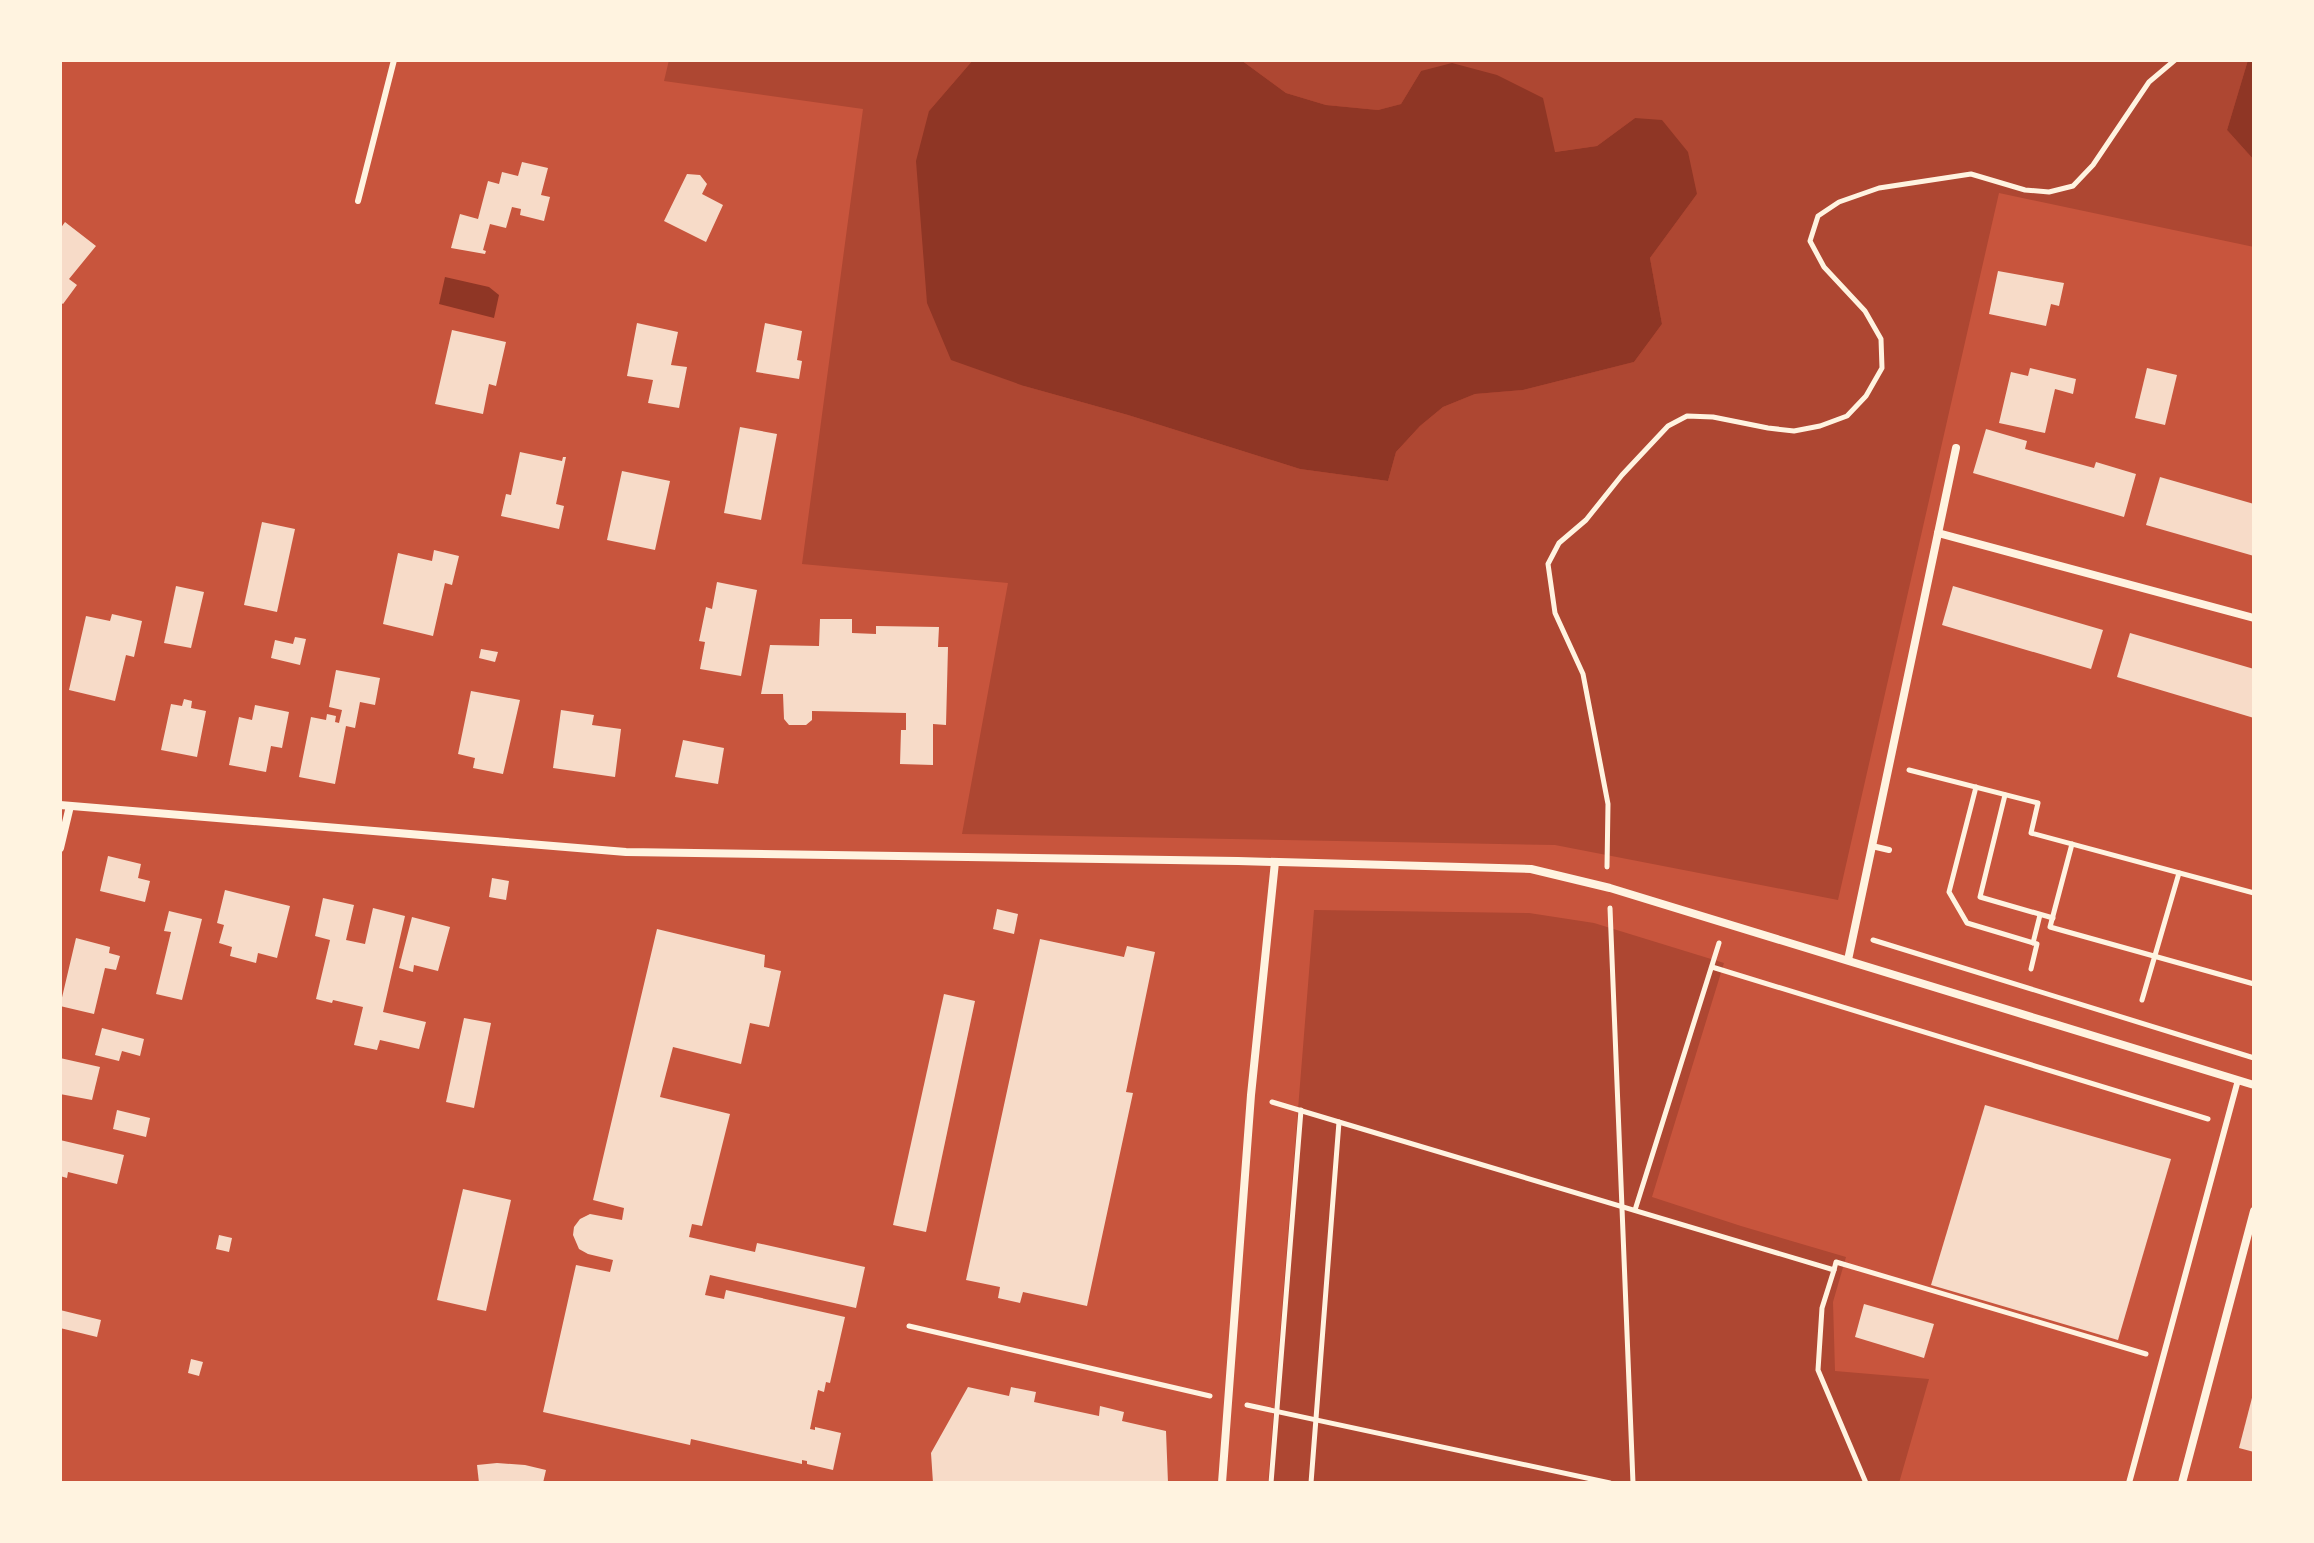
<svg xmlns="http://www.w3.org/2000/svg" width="2314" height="1543" font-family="Raleway,sans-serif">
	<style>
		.green { fill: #ae4732 }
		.water { fill: #8f3625 }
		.building { fill: #f7dbc8 }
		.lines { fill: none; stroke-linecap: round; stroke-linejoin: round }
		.path { stroke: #fff3e0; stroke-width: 5 }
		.service { stroke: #fff3e0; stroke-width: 6 }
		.minor { stroke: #fff3e0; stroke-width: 8 }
	</style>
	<rect width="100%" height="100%" fill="#c8553d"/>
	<!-- green -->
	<g class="green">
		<path d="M669,60h304l-44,51 95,275 104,29 172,54 88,12 8,-29 24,-26 23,-19 32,-13 48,-4 111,-28 28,-38 -12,-66 47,-64 -62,-76 -38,28 -43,6 -133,-81 -20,33 -23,6 -52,-5 -40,-12 -45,-33h1007l-21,70 27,30v87l-255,-54 -161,707 -283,-55 -593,-11 46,-251 -206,-19 61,-455 -199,-28z"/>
		<path d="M1314,910l215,3 65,10 130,40 -72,234 89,29 105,31 -13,45 2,69 94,8 -30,104h-631z"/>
	</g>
	<!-- water -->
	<g class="water">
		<path d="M973,60h268l45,33 40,12 52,5 23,-6 20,-33 31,-8 45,12 46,23 12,54 42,-6 38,-28 27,2 26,32 9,42 -47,64 12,66 -28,38 -111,28 -48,4 -32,13 -23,19 -24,26 -8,29 -88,-12 -172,-54 -104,-29 -73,-26 -24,-57 -11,-142 13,-50z"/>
		<path d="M2248,60h6v100l-27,-30z"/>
		<path d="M445,277l44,10 10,8 -5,23 -55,-14z"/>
	</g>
	<!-- building -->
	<g class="building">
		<path d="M522,162l26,6 -7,27 9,2 -6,24 -24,-6 1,-6 -9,-2 -6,21 -16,-4 -7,26 3,1 -1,3 -34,-6 9,-34 18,5 10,-38 11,3 3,-12 16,4z"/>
		<path d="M687,174l13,1 7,9 -5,10 21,11 -17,37 -42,-21z"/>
		<path d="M65,222l31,24 -27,33 8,6 -14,19 -3,-2v-73z"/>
		<path d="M1998,271l66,12 -5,23 -8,-2 -5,22 -57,-12z"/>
		<path d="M637,323l41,9 -7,33 16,2 -8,41 -31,-5 5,-23 -26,-4z"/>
		<path d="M765,323l37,8 -5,29 5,1 -3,18 -43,-7z"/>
		<path d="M452,330l54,12 -10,44 -7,-2 -6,30 -48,-10z"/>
		<path d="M2030,368l46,11 -3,15 -18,-5 -10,44 -46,-10 12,-51 17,4z"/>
		<path d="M2147,368l30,7 -12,50 -30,-7z"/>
		<path d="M740,427l37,7 -16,86 -37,-7z"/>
		<path d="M1986,429l41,12 -2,8 69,19 2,-6 40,12 -12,43 -151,-44z"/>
		<path d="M520,452l42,9 1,-4h3l-10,47 8,2 -5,23 -58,-13 5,-22 5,1z"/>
		<path d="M622,471l48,10 -15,69 -48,-10z"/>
		<path d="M2160,477l94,27v52l-108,-31z"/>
		<path d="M262,522l33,7 -18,83 -33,-7z"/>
		<path d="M434,550l25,6 -7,29 -7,-2 -12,53 -50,-12 15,-71 34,8z"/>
		<path d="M717,582l40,8 -16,86 -41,-7 5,-27 -6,-1 7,-34 6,2z"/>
		<path d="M176,586l28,6 -13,56 -27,-5z"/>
		<path d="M1953,586l150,44 -12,39 -149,-44z"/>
		<path d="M112,614l30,7 -8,36 -8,-2 -11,46 -46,-11 17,-74 24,5z"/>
		<path d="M820,619h32v14l24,1v-8l63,1 -1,20h10l-2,78 -13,-1v41l-33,-1 1,-34h5v-17l-94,-2v9l-6,5h-17l-5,-6 -1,-25h-22l9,-49 49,1z"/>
		<path d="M2130,633l124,36v49l-137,-41z"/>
		<path d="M295,637l11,2 -6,26 -29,-7 4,-18 18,4z"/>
		<path d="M481,649l17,3 -3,10 -16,-4z"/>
		<path d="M336,670l44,8 -5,27 -15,-3 -5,26 -9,-2 -11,58 -36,-7 12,-60 15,3 1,-6 9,2 -1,6 4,1 3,-13 -13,-3z"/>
		<path d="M471,691l49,9 -17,74 -30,-6 2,-10 -17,-4z"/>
		<path d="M184,699l8,2 -1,7 15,3 -9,46 -36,-7 10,-46 11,2z"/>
		<path d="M255,705l34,7 -7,36 -11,-2 -5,26 -37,-7 10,-48 13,3z"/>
		<path d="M561,710l33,5 -2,10 29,4 -6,48 -62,-9z"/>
		<path d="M683,740l41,8 -6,36 -43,-7z"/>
		<path d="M108,856l33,8 -3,14 12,3 -5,21 -45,-11z"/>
		<path d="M492,878l17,3 -3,19 -17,-3z"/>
		<path d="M225,890l65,16 -13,52 -19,-5 -2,10 -26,-7 2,-9 -13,-4 5,-18 -7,-2z"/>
		<path d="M323,898l31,7 -8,35 19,4 8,-36 32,8 -22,96 43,10 -7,27 -39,-9 -3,10 -23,-5 9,-38 -30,-7 -1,3 -16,-4 14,-59 -15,-4z"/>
		<path d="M997,909l21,5 -4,20 -21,-5z"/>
		<path d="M169,911l33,8 -20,81 -26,-6 15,-62 -7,-1z"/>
		<path d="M412,917l38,10 -12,44 -24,-6 -1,7 -14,-4z"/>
		<path d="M657,929l108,26 -1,12 17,4 -12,56 -19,-4 -9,41 -68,-17 -13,50 70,17 -28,112 -10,-2 -3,13 66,15 2,-9 108,24 -9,41 -146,-33 -5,20 19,4 2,-9 119,27 -15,66 -4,-1 -2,10 -6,-2 -8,39 5,1v-3l26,6 -8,37 -26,-6v-3l-5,-1v4l-111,-25 -1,6 -147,-33 33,-147 34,7 3,-12 -25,-6 -9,-5 -6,-14 1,-8 6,-8 10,-5 32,6 2,-12 -31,-8z"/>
		<path d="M76,938l34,9 -1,6 11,3 -4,14 -11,-2 -11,46 -34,-8z"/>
		<path d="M1040,939l84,18 3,-11 28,6 -29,140 7,1 -46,213 -64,-14 -3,11 -22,-5 2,-11 -34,-7z"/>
		<path d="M944,994l31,7 -49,231 -33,-7z"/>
		<path d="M464,1018l27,5 -17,85 -28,-6z"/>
		<path d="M102,1028l42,11 -4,17 -18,-5 -3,10 -24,-6z"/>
		<path d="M60,1058l40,9 -8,33 -32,-6z"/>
		<path d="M1985,1105l186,54 -53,181 -187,-55z"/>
		<path d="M117,1110l33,8 -4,19 -33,-8z"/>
		<path d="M60,1140l64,15 -7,29 -49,-12 -1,6 -7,-2z"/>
		<path d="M463,1189l48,11 -25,111 -49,-11z"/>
		<path d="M219,1235l13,3 -3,14 -13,-3z"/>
		<path d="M1864,1304l70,20 -10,34 -69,-21z"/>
		<path d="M60,1310l41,10 -4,17 -37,-9z"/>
		<path d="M191,1359l12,3 -4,14 -11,-3z"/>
		<path d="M968,1387l41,9 2,-9 25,5 -2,10 65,14 1,-10 24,6 -2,9 44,10 2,52h-235l-2,-30z"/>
		<path d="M2253,1394h1v58l-15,-4z"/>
		<path d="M497,1463l28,2 21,5 -3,13h-64l-2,-18z"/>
	</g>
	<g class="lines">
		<!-- path -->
		<g class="path">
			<path d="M1909,770l129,33 -7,30 223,60"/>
			<path d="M1976,787l-27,105 18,31 70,21 -6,25"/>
			<path d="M2005,795l-25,102 73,21"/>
			<path d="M2072,844l-22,83 204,57"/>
			<path d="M1607,867l1,-63 -25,-130 -28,-61 -7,-49 11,-21 27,-23 36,-45 46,-49 19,-10 26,1 55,11 26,3 26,-5 27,-10 19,-20 16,-28 -1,-29 -16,-28 -41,-44 -14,-26 8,-25 21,-14 40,-14 92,-14 54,16 24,2 24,-6 20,-21 56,-83 26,-22"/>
			<path d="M1610,908l23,575"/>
			<path d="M1873,940l381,118"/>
			<path d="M2033,943l7,-28"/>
			<path d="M1712,967l496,152"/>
			<path d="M2142,1000l37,-127"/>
			<path d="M1272,1102l562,168 2,-8 310,92"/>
			<path d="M1635,1210l84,-267"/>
			<path d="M1834,1270l-12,38 -4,62 48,113"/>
			<path d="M909,1326l301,70"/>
			<path d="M1247,1405l363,78"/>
			<path d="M1271,1483l30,-373"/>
			<path d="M1311,1483l28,-361"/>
		</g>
		<!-- service -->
		<g class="service">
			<path d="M358,201l36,-141"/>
			<path d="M1872,846l17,4"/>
			<path d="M2129,1483l109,-403"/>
		</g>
		<!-- minor -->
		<g class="minor">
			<path d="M1938,533l316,85"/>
			<path d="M60,805l566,47 612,9 293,8 79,19 644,197"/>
			<path d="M60,848l10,-42"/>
			<path d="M1848,960l108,-512"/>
			<path d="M1222,1483l29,-388 24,-233"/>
			<path d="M2182,1483l72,-272"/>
		</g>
	</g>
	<!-- border -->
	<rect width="2314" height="1543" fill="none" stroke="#fff3e0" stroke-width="124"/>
</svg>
